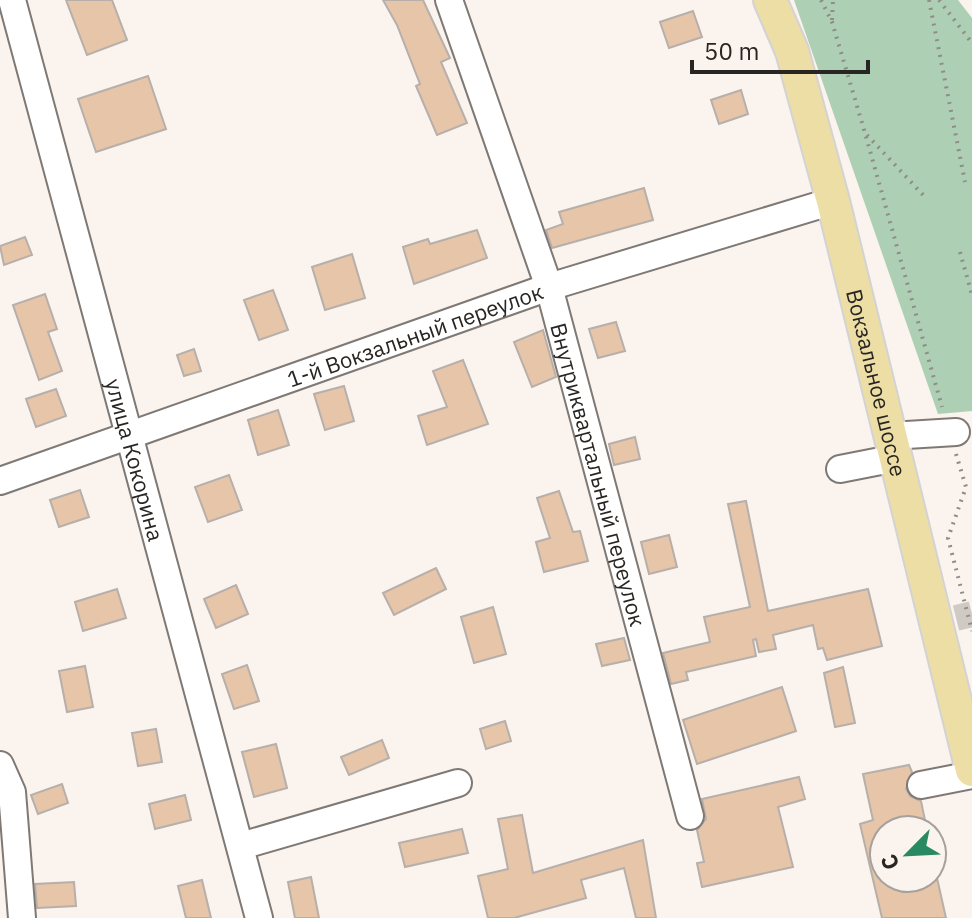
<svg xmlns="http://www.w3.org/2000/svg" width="972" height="918" font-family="'IBM Plex Sans',sans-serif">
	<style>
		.green { fill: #add0b4 }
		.building { fill: #e7c5a9; stroke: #b6afaa; stroke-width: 2 }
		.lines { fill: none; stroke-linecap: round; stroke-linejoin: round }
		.minor-tunnel { stroke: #d0cac5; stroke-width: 26; stroke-dasharray: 26 13; stroke-linecap: butt }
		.minor-casing { stroke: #7f7975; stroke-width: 30 }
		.major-casing { stroke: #d4d3d3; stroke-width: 36 }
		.path { stroke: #918c89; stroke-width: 4; stroke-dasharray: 2 6; stroke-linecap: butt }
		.minor { stroke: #fff; stroke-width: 26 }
		.major { stroke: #eddea6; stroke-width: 32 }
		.labels { text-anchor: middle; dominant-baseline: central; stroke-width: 6; stroke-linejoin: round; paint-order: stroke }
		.street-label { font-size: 22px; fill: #282523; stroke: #faf3ee }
	</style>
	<rect width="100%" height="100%" fill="#faf3ee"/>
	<!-- green -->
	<path class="green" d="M794,0h164l14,18v393l-34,3z"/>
	<!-- building -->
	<g class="building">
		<path d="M66,0h46l15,40 -40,15z"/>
		<path d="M383,0h40l27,58 -9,4 26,61 -30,12 -21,-49 4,-2 -23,-59z"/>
		<path d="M693,11l9,26 -33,11 -9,-26z"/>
		<path d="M148,76l18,53 -70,23 -18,-53z"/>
		<path d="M741,90l7,24 -29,10 -8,-24z"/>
		<path d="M644,188l9,32 -101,28 -6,-18 17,-6 -4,-12z"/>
		<path d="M477,230l10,28 -73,26 -11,-37 25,-8 2,5z"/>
		<path d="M25,237l7,18 -28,10 -4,-19z"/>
		<path d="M352,254l13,44 -40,12 -13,-43z"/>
		<path d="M273,290l15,40 -29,10 -15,-40z"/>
		<path d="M45,294l12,35 -9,3 14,39 -23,9 -26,-75z"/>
		<path d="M616,322l9,29 -27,7 -9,-29z"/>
		<path d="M543,330l13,47 -24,10 -18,-45z"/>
		<path d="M194,349l7,22 -17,5 -7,-21z"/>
		<path d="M463,360l25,64 -61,21 -9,-29 29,-9 -14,-36z"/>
		<path d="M344,386l10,35 -29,9 -11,-36z"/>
		<path d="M56,389l10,27 -30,11 -10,-28z"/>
		<path d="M278,410l11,35 -31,10 -10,-35z"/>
		<path d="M635,437l5,22 -26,6 -5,-21z"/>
		<path d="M229,475l13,35 -34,12 -13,-35z"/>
		<path d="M80,490l9,27 -30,10 -9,-27z"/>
		<path d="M559,491l14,41 7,-1 8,30 -44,11 -8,-30 14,-4 -13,-40z"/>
		<path d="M746,501l22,110 100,-22 14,57 -55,14 -4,-12 -5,1 -5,-24 -40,10 3,14 -17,3 -3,-13 -3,1 3,16 -70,16 2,8 -17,4 -8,-31 47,-11 -6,-25 46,-10 -22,-103z"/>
		<path d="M669,535l8,32 -28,7 -8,-32z"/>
		<path d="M436,568l10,21 -52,26 -11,-22z"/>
		<path d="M236,585l12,29 -32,14 -12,-29z"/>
		<path d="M117,589l9,29 -43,13 -8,-29z"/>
		<path d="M493,607l13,47 -32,9 -13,-46z"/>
		<path d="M624,638l6,22 -28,6 -6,-22z"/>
		<path d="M247,665l12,36 -25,8 -12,-35z"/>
		<path d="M85,666l8,41 -26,5 -8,-41z"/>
		<path d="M843,667l12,56 -20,4 -11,-54z"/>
		<path d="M782,687l14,44 -99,33 -14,-44z"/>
		<path d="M505,721l6,20 -25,8 -6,-20z"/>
		<path d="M156,729l6,33 -24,4 -6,-33z"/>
		<path d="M382,740l7,18 -40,17 -8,-18z"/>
		<path d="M276,744l11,44 -33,9 -12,-45z"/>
		<path d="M909,765l3,7 -6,17 4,7 11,5 6,29h-43v48h53l9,40h-64l-22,-94 13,-4 -10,-46z"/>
		<path d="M799,777l6,22 -27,8 15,60 -91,20 -5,-24 7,-1 -7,-32 9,-11 -4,-20z"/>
		<path d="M62,784l6,19 -30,11 -7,-19z"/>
		<path d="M185,795l6,25 -36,9 -6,-25z"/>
		<path d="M522,815l11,58 110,-33 13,78h-20l-12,-50 -43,12 5,18 -72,20h-26l-10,-42 30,-7 -10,-50z"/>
		<path d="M462,829l6,24 -63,14 -6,-24z"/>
		<path d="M311,877l8,41h-24l-7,-36z"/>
		<path d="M202,880l9,38h-25l-8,-32z"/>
		<path d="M74,882l2,24 -39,2 -2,-24z"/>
	</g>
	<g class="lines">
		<!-- minor-tunnel -->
		<path class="minor-tunnel" d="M956,618l16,-4"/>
		<defs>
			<g id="minor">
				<path id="s1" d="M12,0l247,918"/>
				<path id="s2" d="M449,0l100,287 141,529"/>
				<path d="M890,436l66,-4"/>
				<path d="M840,469l56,-11"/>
				<path id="s3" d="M0,481l549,-194 284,-86"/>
				<path d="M0,765l12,27 10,126"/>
				<path d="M921,785l51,-10"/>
				<path d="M241,846l217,-63"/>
			</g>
			<g id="major">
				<path id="s4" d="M770,0l22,51 41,150 139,569"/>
			</g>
		</defs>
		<!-- minor casing -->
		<use href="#minor" class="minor-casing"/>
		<!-- major casing -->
		<use href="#major" class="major-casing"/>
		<!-- path -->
		<g class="path">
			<path d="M821,0l11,22 33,111 77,274"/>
			<path d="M929,0l36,182"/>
			<path d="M939,0l33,43"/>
			<path d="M832,20l1,-20"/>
			<path d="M867,135l58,62"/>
			<path d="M960,252l12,43"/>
			<path d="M956,454l10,33 -18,51 24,93"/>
		</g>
		<!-- minor -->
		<use href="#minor" class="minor"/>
		<!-- major -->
		<use href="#major" class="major"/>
	</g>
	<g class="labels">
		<!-- street labels -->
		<g class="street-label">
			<text stroke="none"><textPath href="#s3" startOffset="440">1-й Вокзальный переулок</textPath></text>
			<text stroke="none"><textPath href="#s4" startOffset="398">Вокзальное шоссе</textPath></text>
			<text stroke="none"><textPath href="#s1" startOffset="476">улица Кокорина</textPath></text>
			<text stroke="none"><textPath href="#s2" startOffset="498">Внутриквартальный переулок</textPath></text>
		</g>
	</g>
	<!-- north arrow -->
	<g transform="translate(908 854) rotate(246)"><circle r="38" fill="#faf3ee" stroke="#a6a19d" stroke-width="2"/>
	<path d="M0-6L14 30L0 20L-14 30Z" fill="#298962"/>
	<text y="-12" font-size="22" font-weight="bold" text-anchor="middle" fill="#282523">С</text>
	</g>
	<!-- scale -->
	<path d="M692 60v12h176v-12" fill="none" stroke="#282523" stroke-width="4"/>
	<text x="704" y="60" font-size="24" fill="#282523" stroke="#faf3ee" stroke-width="6" paint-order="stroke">50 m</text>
</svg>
